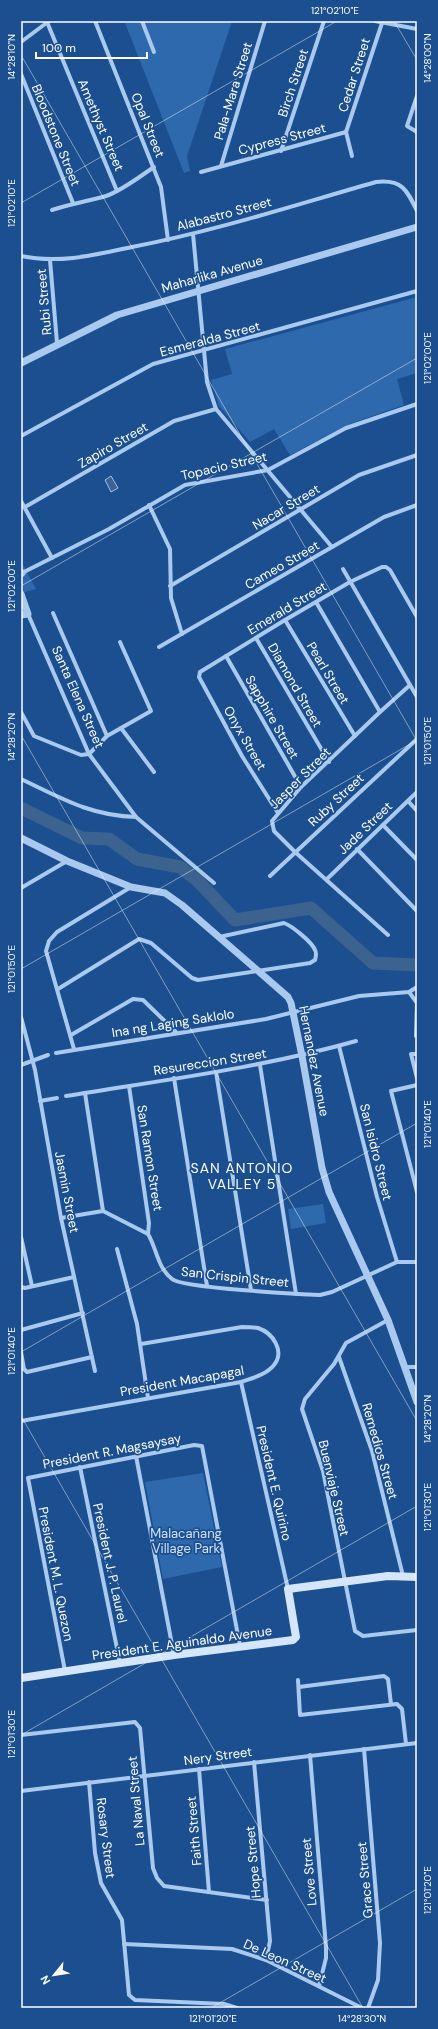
<svg xmlns="http://www.w3.org/2000/svg" width="438" height="2029" font-family="'DM Sans',sans-serif">
	<style>
		.green { fill: #2e69ad }
		.water { fill: #3c6290; stroke: #9cc4f0 }
		.lines { fill: none; stroke-linecap: round; stroke-linejoin: round }
		.river { stroke: #3c6290; stroke-width: 13 }
		.minor { stroke: #a9c9ee; stroke-width: 4 }
		.tertiary { stroke: #a9c9ee; stroke-width: 7 }
		.secondary { stroke: #d6e6fa; stroke-width: 8 }
		.ticks { fill: none; stroke: #fff; stroke-width: 1; stroke-opacity: 0.45 }
		.labels { text-anchor: middle; dominant-baseline: central; stroke-width: 3.5; stroke-linejoin: round; paint-order: stroke }
		.street-label { font-size: 13px; fill: #fff; stroke: #1b4f8f }
		.park-label { font-size: 13px; fill: #cfe3fa; stroke: #1b4f8f }
		.neighbourhood-label { font-size: 14px; letter-spacing: 1px; fill: #fff; stroke: #1b4f8f }
		.neatline { fill: none; stroke: #fff; stroke-width: 1.5 }
		.ticks-label { font-size: 10px; text-anchor: middle; fill: #fff }
	</style>
	<rect width="100%" height="100%" fill="#1b4f8f"/>
	<!-- green -->
	<g class="green">
		<path d="M167,21h65l-45,135 3,15 -6,2 -59,-150z"/>
		<path d="M417,297v76l-20,6 7,26 -52,18 -62,32 -16,-26 -24,13 -31,-36 -8,-26 21,-6 -7,-25z"/>
		<path d="M21,561l15,28 -15,4z"/>
		<path d="M323,1204l3,19 -35,6 -3,-20z"/>
		<path d="M203,1473l19,94 -59,12 -18,-97z"/>
	</g>
	<!-- water -->
	<path class="water" d="M111,476l7,12 -7,4 -6,-12z"/>
	<g class="lines">
		<!-- river -->
		<path class="river" d="M21,808l61,30 27,1 28,20 43,8 17,13 38,40 76,-12 62,55 44,2"/>
		<!-- minor -->
		<g class="minor">
			<path d="M95,21l66,166 7,53"/>
			<path d="M142,21l12,31"/>
			<path d="M375,21l42,8"/>
			<path d="M47,22l70,169"/>
			<path d="M21,42l28,-21"/>
			<path d="M21,74l52,129"/>
			<path d="M417,96l-10,30 10,6"/>
			<path d="M281,151l43,-130"/>
			<path d="M352,156l-6,-24 36,-109"/>
			<path d="M221,166l44,-145"/>
			<path d="M201,172l145,-40"/>
			<path d="M52,210c18,-6 37,-9 54,-14 17,-6 33,-19 48,-29"/>
			<path d="M193,234l14,148 9,27 116,138"/>
			<path d="M21,256c38,8 74,-1 111,-9 83,-16 163,-42 244,-65 26,-3 31,8 41,29"/>
			<path d="M50,260l7,83"/>
			<path d="M21,436l132,-72 264,-73"/>
			<path d="M21,501l31,57"/>
			<path d="M149,505l21,44 1,49 11,36"/>
			<path d="M25,507l149,-86 42,-12"/>
			<path d="M343,569l74,128"/>
			<path d="M22,573l87,-44 76,-44 83,-15 78,-42 71,-24"/>
			<path d="M170,586l189,-111 58,-20"/>
			<path d="M316,602l64,110"/>
			<path d="M53,613l54,123"/>
			<path d="M28,614l61,140 47,63 78,66"/>
			<path d="M285,620l70,116"/>
			<path d="M256,638l73,124"/>
			<path d="M159,647l225,-130 33,-12"/>
			<path d="M226,656l75,131"/>
			<path d="M21,712l13,24 47,19 8,-1 18,-18 44,-25 -31,-69"/>
			<path d="M121,728l33,44"/>
			<path d="M21,779c40,19 70,37 115,38"/>
			<path d="M408,801l9,10"/>
			<path d="M278,813l-36,-57 -43,-79 1,-5 85,-52 65,-38 32,-15h4l4,3 27,47"/>
			<path d="M383,825l34,35"/>
			<path d="M357,849l60,62"/>
			<path d="M270,876l147,-137"/>
			<path d="M327,879l90,-87"/>
			<path d="M21,888l46,-27"/>
			<path d="M388,935l-93,-83 -21,-21 -2,-10 29,-34 79,-75 30,-27"/>
			<path d="M58,989l81,-50 12,4 41,35 6,2 112,-17 5,-3c1,-4 2,-7 0,-10 -3,-8 -23,-24 -31,-27l-65,14"/>
			<path d="M409,992l8,11 -1,33"/>
			<path d="M21,1017l14,53 26,148 34,153"/>
			<path d="M71,1035l62,-36 10,1 33,32"/>
			<path d="M339,1046l38,151 20,65"/>
			<path d="M74,1049l-28,-98 3,-10 8,-9 74,-45"/>
			<path d="M56,1053l210,-34 93,-23 50,-4 8,-5"/>
			<path d="M417,1054h-6l6,24"/>
			<path d="M21,1065l27,-10"/>
			<path d="M260,1065l36,229"/>
			<path d="M216,1072l35,218"/>
			<path d="M174,1078l33,208"/>
			<path d="M417,1085l-26,6 26,101"/>
			<path d="M129,1086l20,137 -1,11"/>
			<path d="M85,1093l18,118"/>
			<path d="M66,1096c97,-16 195,-28 290,-55"/>
			<path d="M40,1101l17,-3"/>
			<path d="M61,1218l42,-7 45,23c9,15 9,33 24,45 10,9 127,15 148,16l12,-3 65,-30h20"/>
			<path d="M21,1237l11,49"/>
			<path d="M117,1249l20,75 11,74"/>
			<path d="M21,1287l4,1 49,-11"/>
			<path d="M388,1320l-42,23 -12,21 -29,35 -3,10 21,62 32,160 8,5 54,-6"/>
			<path d="M21,1330l62,-17"/>
			<path d="M21,1352l3,17 3,3 65,-15"/>
			<path d="M339,1357l33,94 31,125"/>
			<path d="M405,1367h12"/>
			<path d="M241,1382l47,207"/>
			<path d="M21,1421l220,-39c11,-4 25,-7 33,-17 11,-14 -1,-32 -16,-37 -5,-1 -11,-1 -16,-1l-101,17"/>
			<path d="M136,1456l38,199"/>
			<path d="M80,1467l40,196"/>
			<path d="M65,1671l-37,-193 166,-33 8,1 38,200"/>
			<path d="M298,1680l2,35 97,-11 5,5 4,35"/>
			<path d="M299,1687l85,-11 4,3 3,25"/>
			<path d="M21,1735l114,-13 5,6 13,140 4,10 7,8 103,14"/>
			<path d="M364,1749l16,194 -2,37 -10,28"/>
			<path d="M310,1755l16,192v11l-7,28"/>
			<path d="M254,1762l16,179 -4,19"/>
			<path d="M199,1769l10,123"/>
			<path d="M89,1782l6,71 6,30 21,37 7,75 6,5 89,4 13,4"/>
			<path d="M21,1791l396,-48"/>
			<path d="M124,1944l108,5 34,11 96,48"/>
		</g>
		<!-- tertiary -->
		<g class="tertiary">
			<path d="M21,363l96,-48 300,-88"/>
			<path d="M21,574l1,-1"/>
			<path d="M21,594l7,20 -7,1"/>
			<path d="M21,838l46,23 64,26 34,6 17,12 106,92 3,6 11,53 20,112 7,24 59,128 29,82"/>
		</g>
		<!-- secondary -->
		<path class="secondary" d="M21,1678l153,-23 119,-15 3,-3 -8,-48 100,-13 29,1"/>
	</g>
	<!-- ticks -->
	<path class="ticks" d="M394,21l23,39M21,55l396,686M21,203l316,-182M21,586l396,-228M21,735l396,686M21,969l396,-229M21,1352l396,-229M21,1416l342,592M21,1735l396,-229M211,2008l206,-119"/>
	<g class="labels">
		<!-- street labels -->
		<g class="street-label">
			<text transform="translate(354 75) rotate(-72)">Cedar Street</text>
			<text transform="translate(293 83) rotate(-72)">Birch Street</text>
			<text transform="translate(233 91) rotate(-73)">Pala-Mara Street</text>
			<text transform="translate(101 125) rotate(67)">Amethyst Street</text>
			<text transform="translate(148 125) rotate(68)">Opal Street</text>
			<text transform="translate(56 135) rotate(68)">Bloodstone Street</text>
			<text transform="translate(282 139) rotate(-15)">Cypress Street</text>
			<text transform="translate(224 214) rotate(-15)">Alabastro Street</text>
			<text transform="translate(212 274) rotate(-16)">Maharlika Avenue</text>
			<text transform="translate(44 302) rotate(-95)">Rubi Street</text>
			<text transform="translate(210 339) rotate(-15)">Esmeralda Street</text>
			<text transform="translate(113 445) rotate(-30)">Zapiro Street</text>
			<text transform="translate(224 466) rotate(-13)">Topacio Street</text>
			<text transform="translate(286 507) rotate(-31)">Nacar Street</text>
			<text transform="translate(282 565) rotate(-30)">Cameo Street</text>
			<text transform="translate(287 608) rotate(-31)">Emerald Street</text>
			<text transform="translate(328 673) rotate(59)">Pearl Street</text>
			<text transform="translate(295 685) rotate(60)">Diamond Street</text>
			<text transform="translate(78 697) rotate(66)">Santa Elena Street</text>
			<text transform="translate(272 717) rotate(60)">Sapphire Street</text>
			<text transform="translate(245 738) rotate(60)">Onyx Street</text>
			<text transform="translate(300 778) rotate(-45)">Jasper Street</text>
			<text transform="translate(336 800) rotate(-43)">Ruby Street</text>
			<text transform="translate(365 828) rotate(-44)">Jade Street</text>
			<text transform="translate(173 1023) rotate(-9)">Ina ng Laging Saklolo</text>
			<text transform="translate(314 1061) rotate(79)">Hernandez Avenue</text>
			<text transform="translate(210 1062) rotate(-9)">Resureccion Street</text>
			<text transform="translate(376 1152) rotate(76)">San Isidro Street</text>
			<text transform="translate(150 1158) rotate(81)">San Ramon Street</text>
			<text transform="translate(67 1192) rotate(79)">Jasmin Street</text>
			<text transform="translate(235 1277) rotate(6)">San Crispin Street</text>
			<text transform="translate(182 1381) rotate(-10)">President Macapagal</text>
			<text transform="translate(112 1451) rotate(-11)">President R. Magsaysay</text>
			<text transform="translate(380 1451) rotate(74)">Remedios Street</text>
			<text transform="translate(274 1483) rotate(77)">President E. Quirino</text>
			<text transform="translate(334 1488) rotate(77)">Buenviaje Street</text>
			<text transform="translate(110 1563) rotate(78)">President J. P. Laurel</text>
			<text transform="translate(56 1574) rotate(79)">President M. L. Quezon</text>
			<text transform="translate(182 1643) rotate(-8)">President E. Aguinaldo Avenue</text>
			<text transform="translate(218 1756) rotate(-8)">Nery Street</text>
			<text transform="translate(136 1801) rotate(-95)">La Naval Street</text>
			<text transform="translate(194 1831) rotate(-95)">Faith Street</text>
			<text transform="translate(106 1838) rotate(83)">Rosary Street</text>
			<text transform="translate(253 1862) rotate(-95)">Hope Street</text>
			<text transform="translate(309 1872) rotate(-95)">Love Street</text>
			<text transform="translate(365 1880) rotate(-95)">Grace Street</text>
			<text transform="translate(285 1961) rotate(24)">De Leon Street</text>
		</g>
		<!-- park labels -->
		<g class="park-label">
			<text x="186" y="1533">Malacañang<tspan x="186" dy="15">Village Park</tspan></text>
		</g>
		<!-- neighbourhood labels -->
		<g class="neighbourhood-label">
			<text x="242" y="1168">SAN ANTONIO<tspan x="242" dy="16">VALLEY 5</tspan></text>
		</g>
	</g>
	<!-- border -->
	<rect width="438" height="2029" fill="none" stroke="#1b4f8f" stroke-width="44"/>
	<!-- north arrow -->
	<g transform="translate(54 1975) rotate(240)" stroke="#1b4f8f" stroke-width="3" paint-order="stroke">
	<path d="M0-3L7 15L0 10L-7 15Z" fill="#ffffff"/>
	<text y="-6" font-size="11" font-weight="bold" text-anchor="middle" fill="#ffffff">N</text>
	</g>
	<!-- scale -->
	<path d="M36 52v6h111v-6" fill="none" stroke="#ffffff" stroke-width="2"/>
	<text x="42" y="52" font-size="12" fill="#ffffff" stroke="#1b4f8f" stroke-width="3" paint-order="stroke">100 m</text>
	<rect x="22" y="22" width="394" height="1985" class="neatline"/>
	<g class="ticks-label">
		<text x="335" y="14">121°02'10"E</text>
		<text transform="translate(11 57) rotate(-90)" y="4">14°28'10"N</text>
		<text transform="translate(427 58) rotate(-90)" y="4">14°28'00"N</text>
		<text transform="translate(11 203) rotate(-90)" y="4">121°02'10"E</text>
		<text transform="translate(427 358) rotate(-90)" y="4">121°02'00"E</text>
		<text transform="translate(11 586) rotate(-90)" y="4">121°02'00"E</text>
		<text transform="translate(11 737) rotate(-90)" y="4">14°28'20"N</text>
		<text transform="translate(427 741) rotate(-90)" y="4">121°01'50"E</text>
		<text transform="translate(11 969) rotate(-90)" y="4">121°01'50"E</text>
		<text transform="translate(427 1124) rotate(-90)" y="4">121°01'40"E</text>
		<text transform="translate(11 1351) rotate(-90)" y="4">121°01'40"E</text>
		<text transform="translate(427 1419) rotate(-90)" y="4">14°28'20"N</text>
		<text transform="translate(427 1507) rotate(-90)" y="4">121°01'30"E</text>
		<text transform="translate(11 1734) rotate(-90)" y="4">121°01'30"E</text>
		<text transform="translate(427 1890) rotate(-90)" y="4">121°01'20"E</text>
		<text x="213" y="2022">121°01'20"E</text>
		<text x="362" y="2022">14°28'30"N</text>
	</g>
</svg>
